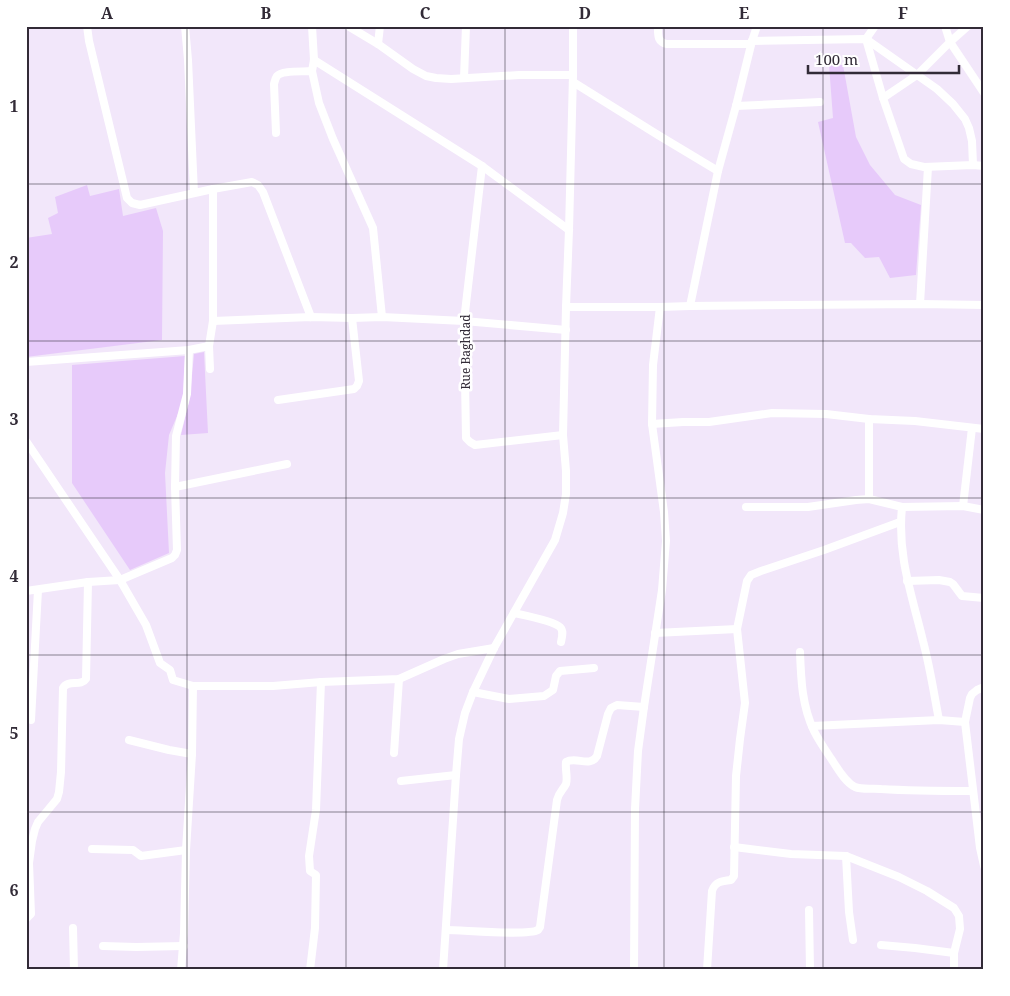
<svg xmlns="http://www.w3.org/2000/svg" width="1010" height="996" font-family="'Noto Serif',serif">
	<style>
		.green { fill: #e7cafa }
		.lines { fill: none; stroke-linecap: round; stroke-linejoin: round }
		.minor { stroke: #fff; stroke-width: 8 }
		.grid { fill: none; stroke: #322b37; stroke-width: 1; stroke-opacity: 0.55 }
		.labels { text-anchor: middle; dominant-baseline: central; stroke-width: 5; stroke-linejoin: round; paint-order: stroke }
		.street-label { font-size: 12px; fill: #322b37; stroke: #fff }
		.neatline { fill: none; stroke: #322b37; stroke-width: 2 }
		.grid-label { font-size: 16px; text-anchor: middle; font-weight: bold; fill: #322b37 }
	</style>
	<rect width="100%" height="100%" fill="#f2e7fa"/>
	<!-- green -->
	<g class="green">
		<path d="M829,65h14l13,72 14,28 25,30 26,10 -5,70 -26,3 -11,-21 -14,1 -14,-15h-6l-27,-121 15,-4z"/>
		<path d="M87,185l3,11 29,-7 4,27 33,-8 7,23 -1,109 -136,17v-119l26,-4 -4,-16 10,-5 -3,-16z"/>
		<path d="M204,352l4,81 -27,2 9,-38 4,-43z"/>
		<path d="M185,356l-2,46 -14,33 -4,38 4,80 -39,17 -58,-87v-118z"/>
	</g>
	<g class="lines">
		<!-- minor -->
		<g class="minor">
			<path d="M87,26l2,15 38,157 5,5 8,2 73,-16 39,-7 6,3 5,7 48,125"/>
			<path d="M185,26l3,34 6,133"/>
			<path d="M312,26l2,34 -2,11 7,32 14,36 40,89 9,89"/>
			<path d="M348,26l30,18 35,25 13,7 10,2 15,1 68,-4h54"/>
			<path d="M658,26c0,9 -1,16 9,18h84"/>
			<path d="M945,26l5,16 34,51"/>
			<path d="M866,39l17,59 21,61 7,5 13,3 49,-2 11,1"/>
			<path d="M866,39l9,-13"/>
			<path d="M752,41l114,-2 71,50 16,15 12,15 4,9 3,13 1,24"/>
			<path d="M378,44l2,-18"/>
			<path d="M314,60l168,106 87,64"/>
			<path d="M464,78l2,-52"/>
			<path d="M573,82l85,53 60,36"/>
			<path d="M883,98l34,-23 33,-33 18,-16"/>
			<path d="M736,106l84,-4"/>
			<path d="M276,133l-2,-49c1,-3 1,-5 3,-8 5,-6 26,-4 35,-5"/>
			<path d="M482,166l-18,155 2,117 4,4 5,3 88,-10"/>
			<path d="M920,304l8,-137"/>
			<path d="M690,306l28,-135 18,-65 16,-65 5,-15"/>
			<path d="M566,307h94l30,-1 230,-2 64,1"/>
			<path d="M213,321l98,-4 41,1 30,-1 82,4 102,9"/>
			<path d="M26,362l163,-12 20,-4"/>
			<path d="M210,369l-1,-23 4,-25v-132"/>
			<path d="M278,400l76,-11 3,-3 2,-5 -7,-63"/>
			<path d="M652,424l31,-2h26l63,-9 54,1 43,5 46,2 69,8"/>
			<path d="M26,441l94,139 26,45 14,38 10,7 3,10 20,6h80l48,-4 78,-3 45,-20 14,-5 36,-6"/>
			<path d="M175,487l112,-23"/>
			<path d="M869,499v-80"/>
			<path d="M963,506l9,-78"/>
			<path d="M746,507h62l48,-7 13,-1 33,8 61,-1 21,4"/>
			<path d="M902,507c-5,49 10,88 21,134 7,26 11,53 16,79"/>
			<path d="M907,581l32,-1 11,2 3,2 9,12 22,2"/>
			<path d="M26,591l62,-9 32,-2 52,-22 3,-3 2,-5 -2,-63 1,-51 11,-42 2,-44"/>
			<path d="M514,613c9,2 40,8 46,14 4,4 2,10 1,15"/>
			<path d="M655,633l82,-4"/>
			<path d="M800,652c1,28 2,54 14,79 5,10 12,20 18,29 6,9 13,22 23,27 7,3 18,1 26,2 31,2 61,2 92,2"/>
			<path d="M984,687l-7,3 -5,4 -2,4 -5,24 15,126 4,18"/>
			<path d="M473,692l36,7 35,-3 9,-6 3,-14 4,-5 34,-3"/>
			<path d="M31,720l7,-130"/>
			<path d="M812,726l127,-6 26,2"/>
			<path d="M129,740l40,10 23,4"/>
			<path d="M394,753l5,-74"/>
			<path d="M401,781l55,-6"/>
			<path d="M734,847l57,7 55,2 53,21 28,14 27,17 5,8 1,13 -6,24v17"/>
			<path d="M92,849l41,1 8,6 45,-6"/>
			<path d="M846,856l3,56 4,28"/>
			<path d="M809,910l1,60"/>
			<path d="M26,919l5,-5 -2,-51 3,-22 3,-12 3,-7 19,-23 2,-7 2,-20 2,-84c5,-9 18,-1 23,-9l2,-97"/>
			<path d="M73,928l1,42"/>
			<path d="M446,930c17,0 81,6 92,0l2,-3 17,-127c2,-8 6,-10 9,-16 2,-6 -1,-15 0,-22 10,-6 24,6 31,-6l11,-42 3,-6 6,-3 27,2"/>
			<path d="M881,945l34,3 39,5"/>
			<path d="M103,946l33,1 48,-1"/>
			<path d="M181,970l3,-37 2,-83 6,-96 1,-68"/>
			<path d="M310,970l5,-42 1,-53 -6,-4 -1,-15 7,-46 5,-128"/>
			<path d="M443,970l13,-195 3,-36 6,-26 8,-21 21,-44 61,-108 8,-27 3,-19v-23l-3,-36 3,-128 3,-77 4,-155v-49"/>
			<path d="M634,970l1,-161 3,-58 6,-44 18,-117 4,-49 -2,-29 -12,-88 1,-59 7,-58"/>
			<path d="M707,970l5,-79c3,-9 9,-10 19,-11l3,-4 2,-100 4,-37 5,-36 -8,-74 10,-48 4,-6 10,-4 63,-21 76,-28"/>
		</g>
	</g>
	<!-- grid -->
	<path class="grid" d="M187,26v944M346,26v944M505,26v944M664,26v944M823,26v944M26,184h958M26,341h958M26,498h958M26,655h958M26,812h958"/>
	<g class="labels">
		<!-- street labels -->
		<g class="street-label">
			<text transform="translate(465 352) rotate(-90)">Rue Baghdad</text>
		</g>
	</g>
	<!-- border -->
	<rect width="1010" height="996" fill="none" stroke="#ffffff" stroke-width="55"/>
	<!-- scale -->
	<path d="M808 65v8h151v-8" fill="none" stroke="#322b37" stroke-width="2.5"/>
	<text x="815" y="65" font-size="15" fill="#322b37" stroke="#ffffff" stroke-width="4" paint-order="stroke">100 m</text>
	<rect x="28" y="28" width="954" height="940" class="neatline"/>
	<g class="grid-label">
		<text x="107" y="19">A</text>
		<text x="266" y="19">B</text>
		<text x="425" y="19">C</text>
		<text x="585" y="19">D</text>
		<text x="744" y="19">E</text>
		<text x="903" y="19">F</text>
		<text x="14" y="112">1</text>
		<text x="14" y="268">2</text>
		<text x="14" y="425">3</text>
		<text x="14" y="582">4</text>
		<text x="14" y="739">5</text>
		<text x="14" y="896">6</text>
	</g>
</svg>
